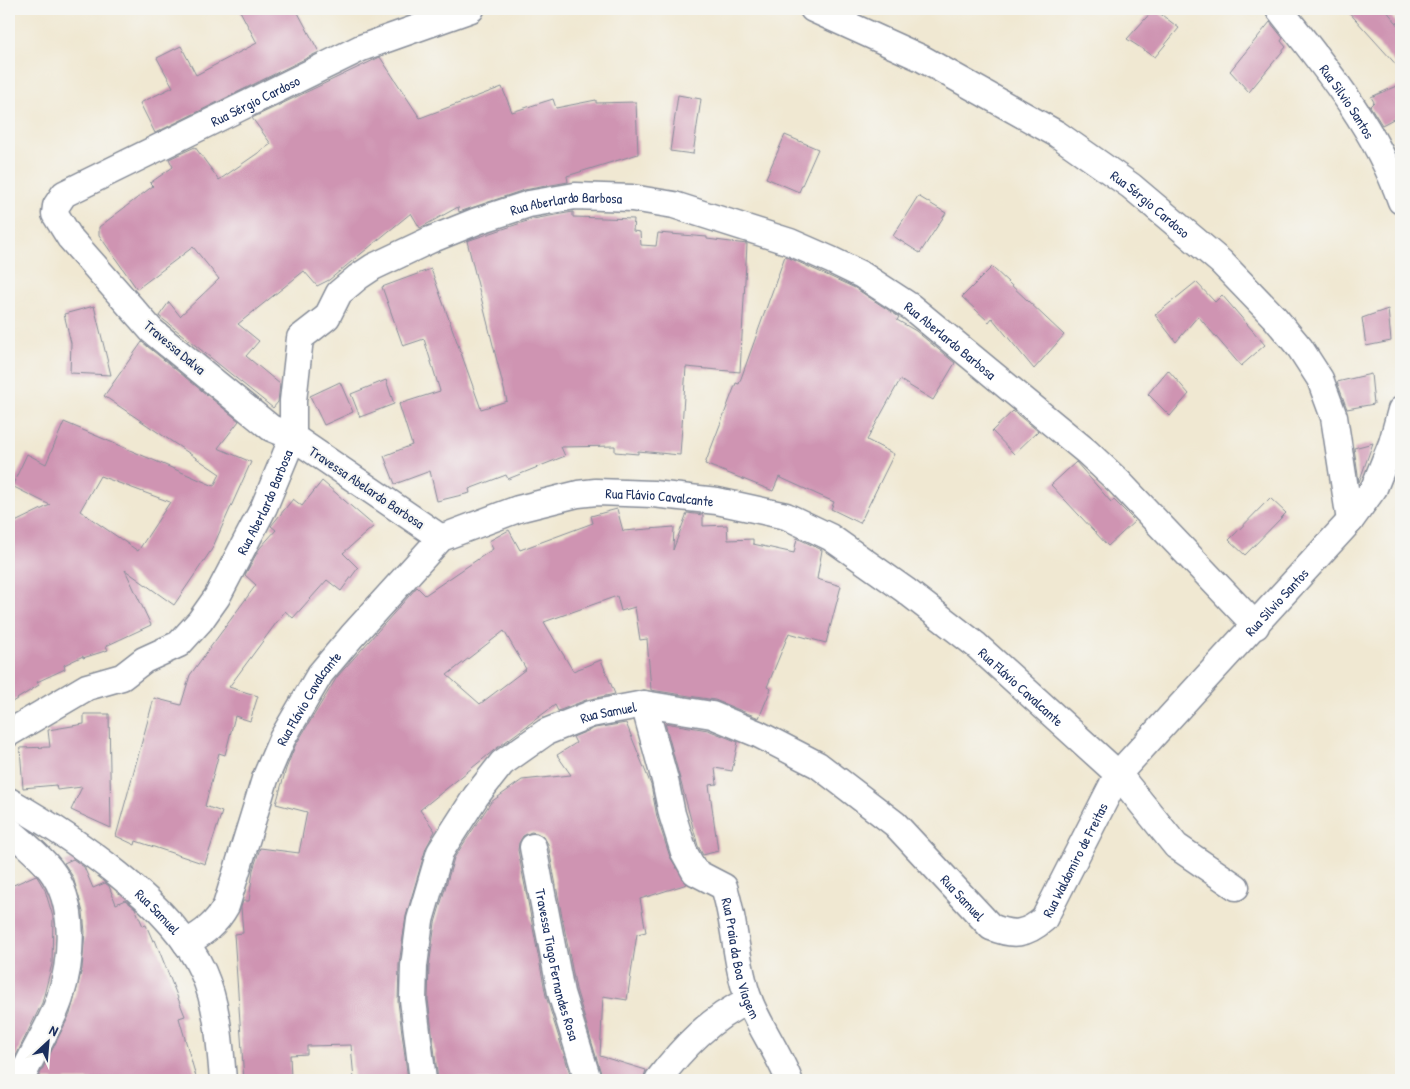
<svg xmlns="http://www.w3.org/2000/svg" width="1410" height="1089" font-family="'Patrick Hand',sans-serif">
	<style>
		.building { fill: #cf94b2; fill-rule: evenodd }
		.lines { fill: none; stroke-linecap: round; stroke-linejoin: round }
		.street-casing { stroke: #868c98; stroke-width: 29 }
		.street { stroke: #fff; stroke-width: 26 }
		.labels { text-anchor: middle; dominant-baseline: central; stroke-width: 4; stroke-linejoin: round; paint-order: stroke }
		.street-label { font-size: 14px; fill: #1b2f5e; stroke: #f6f6f2 }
	</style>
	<rect width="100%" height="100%" fill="#f6f6f2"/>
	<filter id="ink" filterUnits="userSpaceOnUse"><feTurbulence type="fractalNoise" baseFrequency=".02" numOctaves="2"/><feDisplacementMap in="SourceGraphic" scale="10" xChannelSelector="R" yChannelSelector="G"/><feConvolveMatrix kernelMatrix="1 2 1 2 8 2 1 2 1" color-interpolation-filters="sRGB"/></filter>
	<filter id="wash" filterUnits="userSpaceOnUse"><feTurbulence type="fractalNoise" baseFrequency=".0096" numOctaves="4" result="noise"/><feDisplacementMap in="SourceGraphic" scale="20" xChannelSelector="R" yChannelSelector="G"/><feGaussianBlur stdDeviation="1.12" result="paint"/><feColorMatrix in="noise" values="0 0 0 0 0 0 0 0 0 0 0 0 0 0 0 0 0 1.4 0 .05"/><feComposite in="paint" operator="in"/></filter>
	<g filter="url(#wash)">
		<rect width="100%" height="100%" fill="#f0e8d2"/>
		<g id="blocks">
			<!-- building -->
			<g class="building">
				<path d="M239,9h57l23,43 -164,81 -15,-30 33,-16 -16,-29 24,-12 15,29 61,-32z"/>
				<path d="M1154,9l25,19 -24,29 -28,-18z"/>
				<path d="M1346,9h39l16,19v42z"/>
				<path d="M1270,22l13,16 -2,3 5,6 -37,45 -19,-21z"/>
				<path d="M380,57l40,61 82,-31 10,25 41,-13 3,9 40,-8v3l40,-1 2,52 -71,22 1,6 -44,8 -65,22 -1,-5 -38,21 -9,-15 -82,67 -12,6 -13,-15 -66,53 21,17 -13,15 34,28 -2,18 -5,6 -114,-92 10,-14 11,14 39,-37 -26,-32 -56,42 -38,-54v-8l54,-41 -3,-3 23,-16 -4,-8 26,-12 24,33 52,-36 -19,-26z"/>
				<path d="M1401,84v31l-19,10 -12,-19 4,-4 -3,-5z"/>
				<path d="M678,95l23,4 -8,55 -23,-3z"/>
				<path d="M785,135l33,14 -19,43 -33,-14z"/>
				<path d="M918,196l28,17 -26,40 -27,-17z"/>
				<path d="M573,212v5l61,2 -1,12 7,1 1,13 15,1 2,-13 49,4v2l40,5 -7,128 -54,-5 -6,88 -42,-4v3l-23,-2v-6l-54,1 4,9 -57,23 -2,-4 -37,14 1,4 -33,8 -7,-30 -35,13 -11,-28 28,-11 -13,-41 41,-13 -16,-52 -21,7 -21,-59 49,-18 50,140 26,-8 -40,-160 66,-22z"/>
				<path d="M785,256l70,32 44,29 -2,3 19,11 39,32 -22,37 -33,-20 -33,60 27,14 -34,69 -29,-14 3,-7 -55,-25 -6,14 -68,-27 31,-81 3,1z"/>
				<path d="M992,267l72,68 -30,34 -42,-51 -3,4 -27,-25z"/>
				<path d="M1196,282l19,20 7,-7 43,50 -24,21 -43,-50 -22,26 -21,-27z"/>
				<path d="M94,306l17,69 -41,-2 1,-30 -7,-29z"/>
				<path d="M1388,309l3,32 -25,5 -4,-28z"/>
				<path d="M142,342l97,79 -21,27 33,14 -39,87 -38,56 -49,-35 26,55 -45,21 2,4 -25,8v-2l-19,9 1,4 -28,13 2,3 -30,19v-179l41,-20 -38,-19 15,-32 19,10 18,-42 150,64 6,-12 -116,-78zM100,476l70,26 -32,49 -58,-40z"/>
				<path d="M1168,370l21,24 -19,22 -22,-22z"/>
				<path d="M1371,374l3,30 -27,5 -10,-27z"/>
				<path d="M386,380l8,24 -34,13 -9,-23z"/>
				<path d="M340,382l13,30 -29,13 -14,-29z"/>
				<path d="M1013,411l25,20 -24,23 -22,-23z"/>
				<path d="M1373,443l-14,39 -5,-34z"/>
				<path d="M1076,462l35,40 3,-2 21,21 -27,25 -57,-61z"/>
				<path d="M322,481l52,45 -31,27 15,15 -17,23 -14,-11 -34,38 -8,-7 -56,76 29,9 -8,25 -15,-5 -10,39 -6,-2 -14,53 17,6 -17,52 -69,-23 -1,4 -19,-9 38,-138 27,7 9,-30 66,-90 -11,-10 14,-26 17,-19 -5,-4 22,-27 9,7z"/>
				<path d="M1270,498l16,15 -41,42 -16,-15z"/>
				<path d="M617,509l6,22 51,-4 -1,23 14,-37 16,2v11l24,-1 1,15 25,-1v5l41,9 3,-15 25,12 -5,29 24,7 -15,57 -37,-10 -22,54 4,2 -12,29 -44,-18 -64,-10 -4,-51 -7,1 -5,-33 -14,4 -4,-15 -73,26 29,49 28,-11 14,34 -29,6 -28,11 -3,-6 -62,46 -73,59 15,21 -9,17 -20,68 -7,48 -1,38 10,78h-54l-3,-35 -44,1v8l-17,1 1,25h-47l-10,-146 9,-1 -2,-26 2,-6h6l4,-31 7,-22 39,5 8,-41 -31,-8 10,-35 9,-23 42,-69 80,-90 8,8 68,-46 -4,-8 20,-11 11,20 73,-27 -2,-7zM504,631l22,38 -46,35 -33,-29z"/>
				<path d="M84,714h25l2,114 -40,-18 11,-23 -25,3 -1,-5 -33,3 -3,-40 30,-1 -2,-17 36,-6z"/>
				<path d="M626,723l25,62 6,32 13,40 17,27 -47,15 6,33 -9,2 -10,66 -24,-4 -3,60 46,14 -3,10h-40l-27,-91 -28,-145 -4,-7 -7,-4 -6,-1 -8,4 -4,7 -1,7 28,146 26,84h-134l-10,-81 1,-32 6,-44 19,-65 37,-56 31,-22 49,-5 -14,-20 19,-12 -3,-6 22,-9z"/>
				<path d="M665,723l43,7 30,12 -6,29 -17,-3 2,16 -8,1 9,66 -15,4 -5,-9z"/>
				<path d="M73,859l11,8 9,21 12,-5 4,3 7,18 9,-4 10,8 8,18 3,-1 7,16 2,-1 30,76 -6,2 18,62h-160l33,-66 12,-45 3,-37 -2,-20 -10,-35 -9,-14z"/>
				<path d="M36,875l9,15 8,27 -1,47 -10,39 -33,67v-183z"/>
			</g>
		</g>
	</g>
	<g filter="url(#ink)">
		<use href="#blocks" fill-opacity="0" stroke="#868c98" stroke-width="1"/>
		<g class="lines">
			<defs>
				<g id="street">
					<path id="s1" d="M813,9l108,49 136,76 74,52 90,76 54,56 25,30 20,31 14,38 16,104"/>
					<path id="s2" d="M1279,9c47,59 97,120 122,192"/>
					<path id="s3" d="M441,538l-148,-101 -22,-9 -119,-97 -82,-93 -15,-24 1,-8 8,-12 297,-146 110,-39"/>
					<path id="s4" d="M644,704l21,76 7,34 12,38 11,20 29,15c12,37 11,76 25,113 11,28 29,52 40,80"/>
					<path id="s5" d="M9,733l78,-46 35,-10 22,-17 35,-16 21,-23 17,-24 47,-90 29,-70v-36l7,-63 27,-21 12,-24 19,-16 15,-10 57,-27 47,-19 52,-17 46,-8 57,2 42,7 116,37 41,18 31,15 49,32 176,145 32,30 137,144"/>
					<path id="s6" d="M9,801c63,36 164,103 194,171 15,34 17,72 20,108"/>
					<path d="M9,830c14,12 30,25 41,39 27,34 22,91 10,129 -9,28 -28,54 -39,82"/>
					<path id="s7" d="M533,847l28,146 27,87"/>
					<path id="s8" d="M186,943c18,-10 30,-19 40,-37l39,-127 17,-40 38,-65 32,-38 89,-98 77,-29 60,-15 18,-2 57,2 64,7 69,15 44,21 75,53 71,55 142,129 58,72 60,41"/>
					<path id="s9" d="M423,1080l-10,-80 1,-34 6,-46 20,-68 36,-56 26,-33 44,-31 45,-18 53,-10 68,11 46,19 60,31 77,59 96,103c22,9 35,8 53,-8l74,-145 232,-253 24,-33 18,-45 9,-33"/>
					<path d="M658,1080c25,-33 53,-62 91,-80"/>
				</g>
			</defs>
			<!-- street casing -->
			<use href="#street" class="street-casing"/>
			<!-- street -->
			<use href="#street" class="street"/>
		</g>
	</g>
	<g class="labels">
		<!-- street labels -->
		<g class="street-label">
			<text stroke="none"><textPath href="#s3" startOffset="744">Rua Sérgio Cardoso</textPath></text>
			<text stroke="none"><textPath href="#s2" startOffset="115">Rua Silvio Santos</textPath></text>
			<text stroke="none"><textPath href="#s1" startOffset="391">Rua Sérgio Cardoso</textPath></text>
			<text stroke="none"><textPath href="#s5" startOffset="840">Rua Aberlardo Barbosa</textPath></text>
			<text stroke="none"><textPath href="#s5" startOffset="1260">Rua Aberlardo Barbosa</textPath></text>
			<text transform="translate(175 347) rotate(40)">Travessa Dalva</text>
			<text transform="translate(367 487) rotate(34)">Travessa Abelardo Barbosa</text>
			<text stroke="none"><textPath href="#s8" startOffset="715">Rua Flávio Cavalcante</textPath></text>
			<text stroke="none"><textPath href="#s5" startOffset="360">Rua Aberlardo Barbosa</textPath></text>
			<text stroke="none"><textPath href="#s9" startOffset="1375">Rua Silvio Santos</textPath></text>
			<text stroke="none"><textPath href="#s8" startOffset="1135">Rua Flávio Cavalcante</textPath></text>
			<text stroke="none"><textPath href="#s8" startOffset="280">Rua Flávio Cavalcante</textPath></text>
			<text stroke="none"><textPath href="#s9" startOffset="460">Rua Samuel</textPath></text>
			<text stroke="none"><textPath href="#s9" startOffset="1045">Rua Waldomiro de Freitas</textPath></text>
			<text stroke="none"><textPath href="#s9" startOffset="880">Rua Samuel</textPath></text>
			<text stroke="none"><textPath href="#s6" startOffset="186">Rua Samuel</textPath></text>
			<text stroke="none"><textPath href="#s4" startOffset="282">Rua Praia da Boa Viagem</textPath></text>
			<text stroke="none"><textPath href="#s7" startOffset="120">Travessa Tiago Fernandes Rosa</textPath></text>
		</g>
	</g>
	<!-- margin -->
	<rect width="1410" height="1089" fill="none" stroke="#f6f6f2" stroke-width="30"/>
	<!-- north arrow -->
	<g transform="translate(48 1042) rotate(26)" stroke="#f6f6f2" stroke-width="4" paint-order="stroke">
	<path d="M0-4L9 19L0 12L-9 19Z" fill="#1b2f5e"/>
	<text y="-8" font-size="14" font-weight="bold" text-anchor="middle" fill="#1b2f5e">N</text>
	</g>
</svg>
